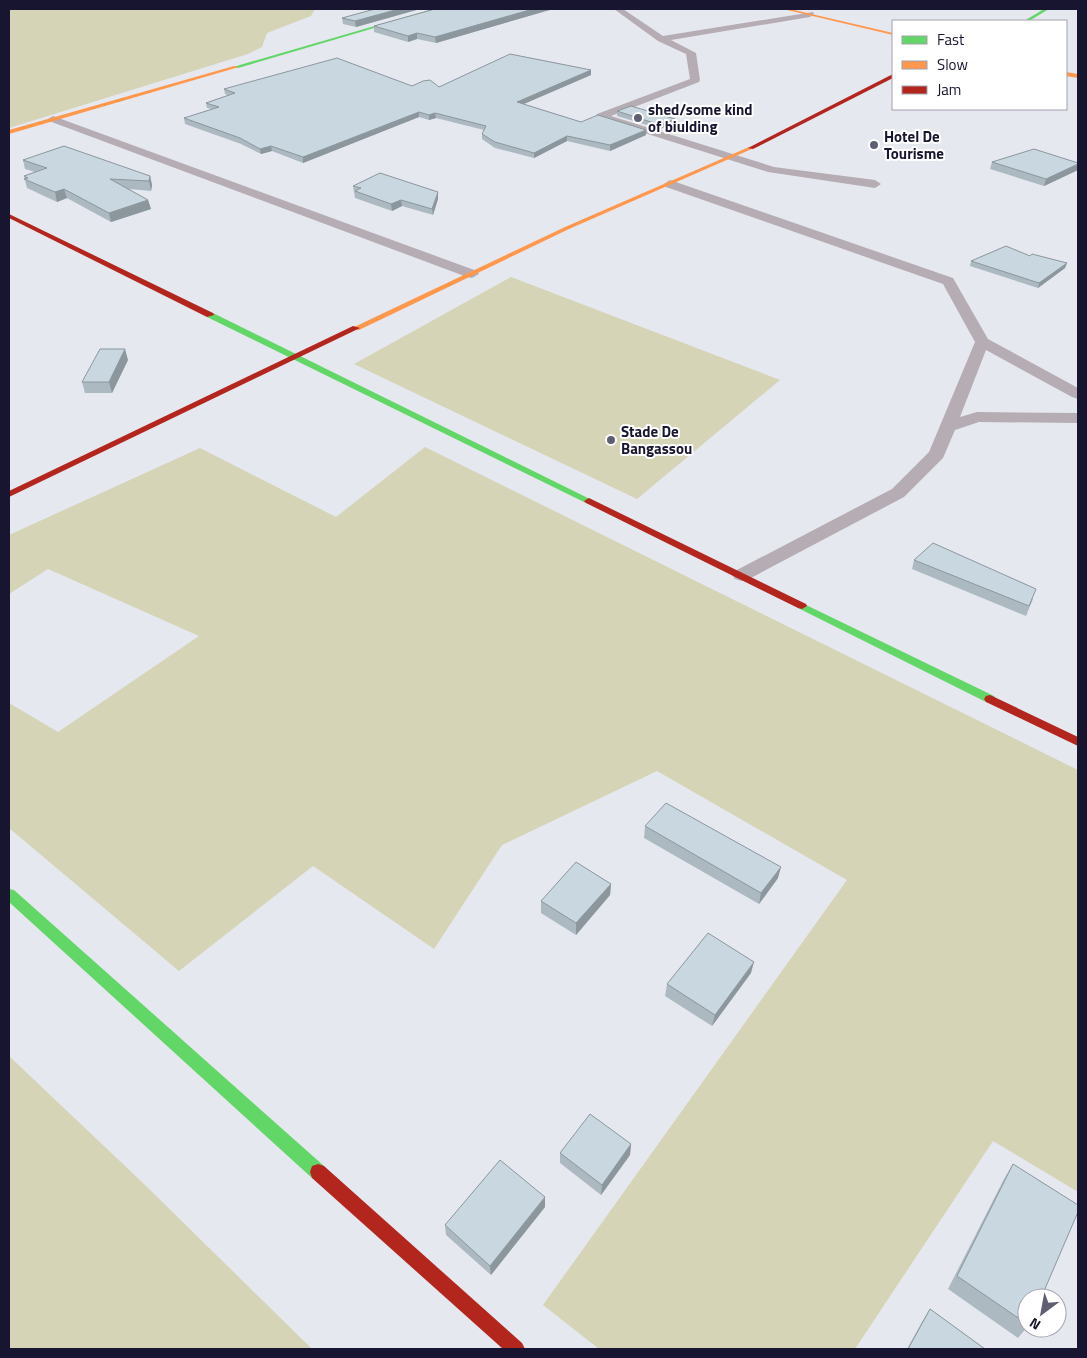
<svg xmlns="http://www.w3.org/2000/svg" width="1087" height="1358" font-family="'Titillium Web',sans-serif">
	<style>
		.green { fill: #d5d4b6 }
		.lines { fill: none; stroke-linecap: round; stroke-linejoin: round }
		.street { fill: #b6acb3; fill-rule: evenodd }
		.fast { fill: #63d668; fill-rule: evenodd }
		.slow { fill: #ff974d; fill-rule: evenodd }
		.jam { fill: #b3261e; fill-rule: evenodd }
		.wall { fill: #acb9c1 }
		.shaded-wall { fill: #8c969d }
		.building { fill: #c8d7e0; stroke: #8c969d }
		.poi-dot { fill: #5f5f73; stroke: #fff; stroke-width: 2 }
		.labels { text-anchor: middle; dominant-baseline: central; stroke-width: 4; stroke-linejoin: round; paint-order: stroke }
		.far-poi-label { font-size: 15px; font-weight: bold; fill: #17152f; stroke: #fff; text-anchor: start }
	</style>
	<rect width="100%" height="100%" fill="#e6e8f0"/>
	<!-- green -->
	<g class="green">
		<path d="M9,9h306l-4,7 -44,17 -5,14 -14,7 -239,74z"/>
		<path d="M511,277l269,103 -143,119 -283,-135z"/>
		<path d="M425,447l653,323v422l-85,-51 -138,208h-256l-56,-44 304,-425 -190,-109 -155,74 -68,104 -121,-83 -134,105 -170,-143v-125l49,29 141,-96 -151,-67 -39,25v-59l191,-87 136,69z"/>
		<path d="M9,1056l135,128 168,165h-303z"/>
	</g>
	<g class="lines">
		<!-- street -->
		<g class="street">
			<path d="M614,9h9l40,27 150,-24 1,2 -4,3 -139,23 25,13 4,27 -1,2 -88,34 163,51 101,13 6,4 -6,4 -107,-16 -171,-54 -1,-2 1,-2 93,-35 -4,-25 -28,-13z"/>
			<path d="M53,116l424,155 2,3 -7,4 -5,-1 -418,-156 -1,-2z"/>
			<path d="M670,180l283,98 35,61 90,49v11l-6,-2 -86,-47 -26,67 17,-5 101,1v10l-99,-1 -24,8 -12,28 -39,39 -155,82 -7,2 -7,-2 -3,-4 3,-4 157,-82 37,-37 46,-110 -32,-58 -277,-97 -2,-3z"/>
		</g>
		<!-- fast -->
		<g class="fast">
			<path d="M433,9h6l-201,59 -5,-1z"/>
			<path d="M1044,9h5l-20,12h-5z"/>
			<path d="M207,313h6l381,188 -2,2h-6l-379,-186z"/>
			<path d="M802,603l192,93 2,3 -6,4 -4,-1 -188,-94 -1,-2z"/>
			<path d="M9,889l5,1 310,276 2,6 -2,6 -6,2 -6,-2 -303,-276z"/>
		</g>
		<!-- slow -->
		<g class="slow">
			<path d="M783,9h7l103,24v2z"/>
			<path d="M234,66l5,1 -230,67v-4z"/>
			<path d="M1066,72l12,2v4l-12,-2z"/>
			<path d="M749,147l5,1 -185,81 -210,101 -7,-2 213,-101z"/>
		</g>
		<!-- jam -->
		<g class="jam">
			<path d="M893,74v4l-140,71 -5,-1z"/>
			<path d="M9,214l204,99 1,2 -7,2 -198,-99z"/>
			<path d="M353,326l7,2 -351,169v-6z"/>
			<path d="M589,498l217,106 1,2 -5,3 -4,-1 -212,-105 -2,-2z"/>
			<path d="M990,695l88,42v9l-92,-44 -2,-3 2,-3z"/>
			<path d="M318,1164l6,2 198,177 3,6h-22l-191,-171 -2,-6 2,-6z"/>
		</g>
	</g>
	<!-- wall -->
	<g class="wall">
		<path d="M375,9h45l-64,18 -13,-3 -1,-6z"/>
		<path d="M435,9h118l-117,34 -19,-4 -9,3 -34,-10v-6z"/>
		<path d="M591,75l-68,29 58,18 65,13 -36,16 -43,-10 -33,17 -39,-10 -13,-9v-5l2,-4 -48,-12 -7,2 -10,-3 -116,46 -31,-12 -11,3 -20,-10 -56,-20 -1,-6 28,-9 -5,-1 -1,-5 22,-8 -3,-1 -1,-5 188,-3 27,1z"/>
		<path d="M617,111l58,12 -15,6 -43,-13z"/>
		<path d="M23,160l127,16 2,9 -1,6 -22,-2 19,11 3,9 -40,13 -44,-24 -10,4 -30,-14 -3,-12 11,-4 -10,-3z"/>
		<path d="M992,162l86,8 -34,16 -54,-17z"/>
		<path d="M353,186l85,6v7l-5,16 -31,-9 -10,5 -37,-13z"/>
		<path d="M1030,256l37,7 -2,5 -27,20 -68,-22 1,-5z"/>
		<path d="M128,360l-16,33h-27l-3,-11z"/>
		<path d="M914,560l119,39 -7,17 -114,-47z"/>
		<path d="M645,826l133,52 -19,26 -115,-66z"/>
		<path d="M611,884l-1,11 -34,40 -35,-22v-12z"/>
		<path d="M751,973l-39,53 -47,-30 2,-12z"/>
		<path d="M631,1144l-1,11 -29,40 -41,-32v-10z"/>
		<path d="M1013,1164l14,134v29l-9,11 -70,-49 56,-110z"/>
		<path d="M545,1207l-54,68 -45,-40 -1,-10z"/>
		<path d="M930,1309l55,40h-78l15,-27z"/>
	</g>
	<!-- shaded-wall -->
	<g class="shaded-wall">
		<path d="M399,9h21l-64,18 -1,-6z"/>
		<path d="M533,9h20l-117,34 -1,-6z"/>
		<path d="M417,33v6l-9,3v-6z"/>
		<path d="M591,70v5l-74,32v-5z"/>
		<path d="M419,112v5l-116,46v-6z"/>
		<path d="M435,113l1,5 -7,2v-5z"/>
		<path d="M675,119v4l-15,6v-4z"/>
		<path d="M646,130v5l-36,16v-6z"/>
		<path d="M567,136v5l-33,17v-5z"/>
		<path d="M271,146l1,5 -11,3 -1,-5z"/>
		<path d="M1078,164v6l-34,16 2,-7z"/>
		<path d="M150,176l2,9 -1,6 -2,-10z"/>
		<path d="M64,189l3,9 -10,4 -2,-10z"/>
		<path d="M438,192v7l-5,16 -1,-6z"/>
		<path d="M148,200l3,9 -40,13 -2,-9z"/>
		<path d="M401,200l1,6 -10,5 -1,-7z"/>
		<path d="M1067,263l-2,5 -27,20 1,-5z"/>
		<path d="M125,349l3,11 -16,33 -3,-11z"/>
		<path d="M781,867l-3,11 -19,26 2,-11z"/>
		<path d="M611,884l-1,11 -34,40v-12z"/>
		<path d="M754,962l-3,11 -39,53 3,-11z"/>
		<path d="M631,1144l-1,11 -29,40 1,-10z"/>
		<path d="M545,1197v10l-54,68 -1,-9z"/>
	</g>
	<!-- building -->
	<g class="building">
		<path d="M375,9h24l-44,12 -13,-3z"/>
		<path d="M435,9h98l-98,28 -18,-4 -9,3 -34,-10z"/>
		<path d="M510,54l81,16 -74,32 64,20 17,-7 48,15 -36,15 -43,-9 -33,17 -39,-11 -13,-8 4,-8 -51,-13 -6,2 -10,-3 -116,45 -32,-11 -11,3 -20,-11 -56,-20 35,-11 -13,-4 29,-10 -11,-4 113,-31 75,28 11,-5 7,-1 9,7z"/>
		<path d="M631,106l44,13 -15,6 -43,-14z"/>
		<path d="M64,146l86,30 -1,5 -39,-2 38,21 -39,13 -45,-24 -9,3 -31,-13 4,-1 -4,-2 23,-8 -24,-8z"/>
		<path d="M1034,149l44,14v1l-32,15 -54,-17z"/>
		<path d="M380,173l58,19 -6,17 -31,-9 -10,4 -36,-13 6,-3 -8,-2z"/>
		<path d="M1006,246l24,10 2,-2 35,9 -28,20 -68,-22z"/>
		<path d="M100,349h25l-16,33h-27z"/>
		<path d="M933,543l103,46 -7,17 -115,-46z"/>
		<path d="M666,803l115,64 -20,26 -116,-67z"/>
		<path d="M576,862l35,22 -35,39 -35,-22z"/>
		<path d="M708,933l46,29 -39,53 -48,-31z"/>
		<path d="M590,1114l41,30 -29,41 -42,-32z"/>
		<path d="M500,1160l45,37 -55,69 -45,-41z"/>
		<path d="M1013,1164l65,41v7l-37,86h-14v26l-70,-48z"/>
		<path d="M930,1309l55,40h-77z"/>
	</g>
	<!-- markers -->
	<g class="poi-dot">
		<circle cx="638" cy="118" r="5"/>
		<circle cx="874" cy="145" r="5"/>
		<circle cx="611" cy="440" r="5"/>
	</g>
	<g class="labels">
		<!-- far-poi labels -->
		<g class="far-poi-label">
			<text x="648" y="109">shed/some kind<tspan x="648" dy="17">of biulding</tspan></text>
			<text x="884" y="136">Hotel De<tspan x="884" dy="17">Tourisme</tspan></text>
			<text x="621" y="431">Stade De<tspan x="621" dy="17">Bangassou</tspan></text>
		</g>
	</g>
	<!-- border -->
	<rect width="1087" height="1358" fill="none" stroke="#17152f" stroke-width="20"/>
	<!-- legend -->
	<rect x="892" y="20" width="175" height="90" fill="#ffffff" stroke="#a2a1ac"/>
	<rect x="902" y="36" width="25" height="8" fill="#63d668" stroke="#a2a1ac"/>
	<text x="937" y="45" font-size="15" fill="#17152f">Fast</text>
	<rect x="902" y="61" width="25" height="8" fill="#ff974d" stroke="#a2a1ac"/>
	<text x="937" y="70" font-size="15" fill="#17152f">Slow</text>
	<rect x="902" y="86" width="25" height="8" fill="#b3261e" stroke="#a2a1ac"/>
	<text x="937" y="95" font-size="15" fill="#17152f">Jam</text>
	<!-- north arrow -->
	<g transform="translate(1042 1313) rotate(212)"><circle r="24" fill="#ffffff" stroke="#a2a1ac"/>
	<path d="M0-4L9 19L0 12L-9 19Z" fill="#5f5f73"/>
	<text y="-8" font-size="14" font-weight="bold" text-anchor="middle" fill="#17152f">N</text>
	</g>
</svg>
